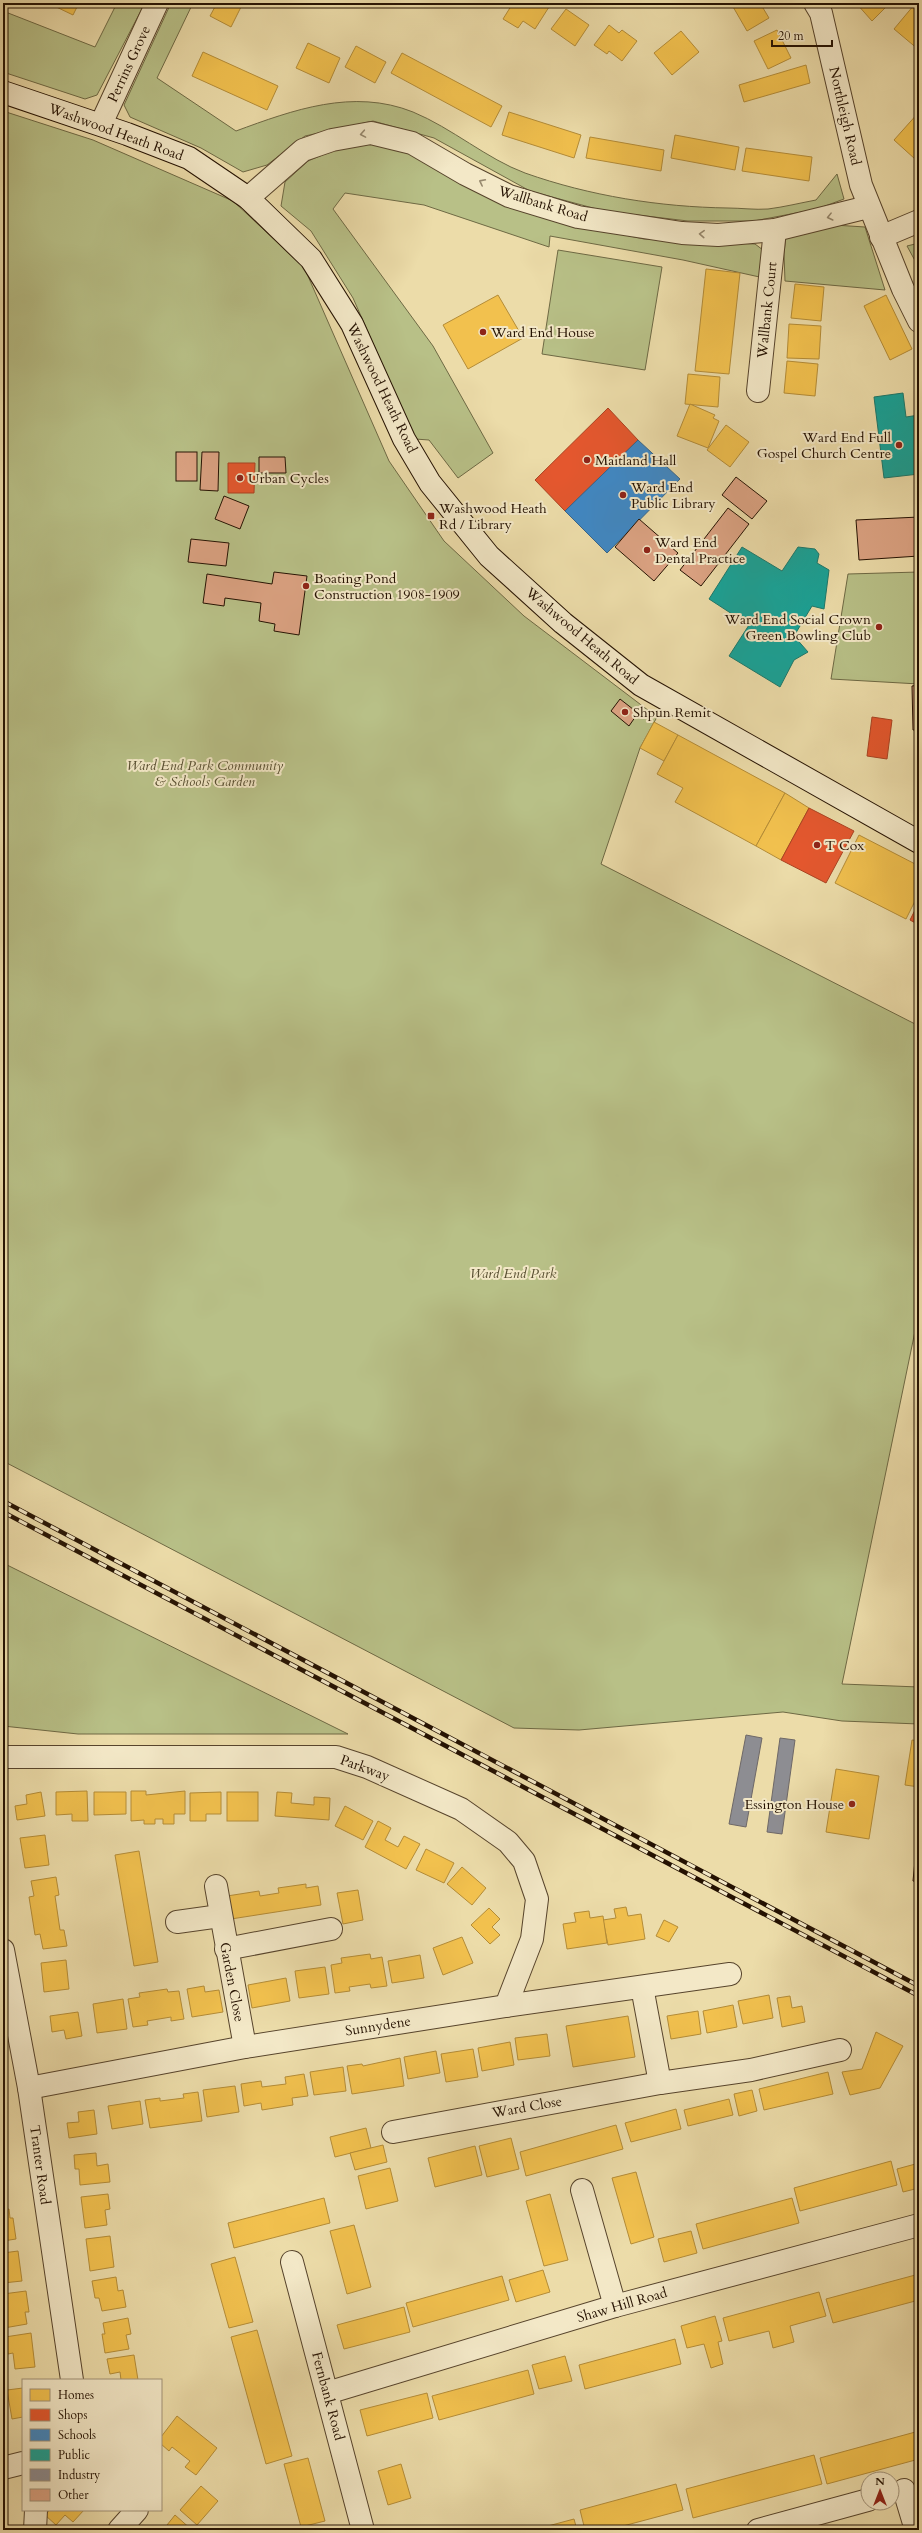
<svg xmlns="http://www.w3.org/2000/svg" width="922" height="2533" font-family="Cardo,serif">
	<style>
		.green { fill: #b8c087; stroke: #6e6944 }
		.homes { fill: #f2c14e; stroke: #b48c37 }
		.shops { fill: #e4572e; stroke: #ab4221 }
		.schools { fill: #3f88c5; stroke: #37658a }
		.public { fill: #17a398; stroke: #1b786b }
		.industry { fill: #8d8d92; stroke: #6e6867 }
		.building { fill: #dba282; stroke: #251202 }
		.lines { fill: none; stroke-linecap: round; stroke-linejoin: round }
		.minor-casing { stroke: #57442c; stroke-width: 24 }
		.secondary-casing { stroke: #251202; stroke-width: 24 }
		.minor { stroke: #f3e8c7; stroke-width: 22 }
		.secondary { stroke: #f3e8c7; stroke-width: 22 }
		.rail-casing { stroke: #251202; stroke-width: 4.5 }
		.rail { stroke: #f3e8c7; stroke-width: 3; stroke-dasharray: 9; stroke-linecap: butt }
		.oneway { stroke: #96886e }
		.poi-dot { fill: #8f2418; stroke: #f3e8c7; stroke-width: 1.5 }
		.labels { text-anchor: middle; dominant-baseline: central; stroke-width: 4; stroke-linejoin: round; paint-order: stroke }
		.street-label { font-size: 14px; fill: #251202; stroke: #f3e8c7 }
		.poi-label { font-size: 14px; fill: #251202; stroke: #f3e8c7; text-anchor: start }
		.park-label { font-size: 14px; font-style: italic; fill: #584f31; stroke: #f3e8c7 }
	</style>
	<rect width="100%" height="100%" fill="#ecdca9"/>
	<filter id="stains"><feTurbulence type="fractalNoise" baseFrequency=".005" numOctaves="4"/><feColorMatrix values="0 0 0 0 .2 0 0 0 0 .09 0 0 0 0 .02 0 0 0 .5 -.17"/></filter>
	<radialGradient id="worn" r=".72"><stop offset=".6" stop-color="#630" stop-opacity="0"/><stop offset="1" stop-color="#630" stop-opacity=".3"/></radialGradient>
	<!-- green -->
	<g class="green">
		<path d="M117,3h28l-48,92 -12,4 -82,-27v-61l92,36z"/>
		<path d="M171,3h22l-36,75 79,53c57,-21 117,-43 177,-19 39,16 74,47 112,61 65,23 135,34 203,35 13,0 27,2 40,1 16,-2 32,-6 48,-9l21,-26 7,25 -27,10 -63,12h-66l-84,-10 -74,-20 -96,-53 -61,-17 -68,15 -38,29 -24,7 -42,-24 -71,-31 -6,-12z"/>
		<path d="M3,111l90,29 140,61 71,66 85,194 55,80 80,75 133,101 -17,31 -39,116 318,162v286l-77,372 77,3v37l-77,-3 -59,-9 -204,18 -65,-2 -511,-267z"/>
		<path d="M386,144l32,11 133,64 93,20 111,5 8,6 1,28 -81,-18 -133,-24 -1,11 -125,-42 -79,-12 -12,16 100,137 60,107 -35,25 -29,-38 -14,-1 -62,-141 -42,-67 -30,-25 4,-24 23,-21 38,-16z"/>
		<path d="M834,225l31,2 20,63 -100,-9 -1,-27 2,-19z"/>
		<path d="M919,243v25l-12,-22z"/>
		<path d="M558,250l104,17 -17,103 -103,-16z"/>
		<path d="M919,572v112l-88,-5 17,-105z"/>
		<path d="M3,1563l345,171h-270l-75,-8z"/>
	</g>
	<!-- homes -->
	<g class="homes">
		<path d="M48,3h31l-6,12z"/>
		<path d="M217,3h26l-12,24 -21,-11z"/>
		<path d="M513,3h12l6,4 2,-4h10l6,4 -14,22 -12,-8 -5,7 -15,-9z"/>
		<path d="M735,3h25l9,15 -22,13 -15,-26z"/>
		<path d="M856,3h34l-18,18z"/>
		<path d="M914,5l5,4v41l-25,-21z"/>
		<path d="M566,9l23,16 -14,21 -24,-17z"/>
		<path d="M609,25l10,8 3,-3 15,11 -15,20 -13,-10 -2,3 -13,-9z"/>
		<path d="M777,30l14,28 -23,11 -14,-28z"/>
		<path d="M681,31l18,21 -27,23 -18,-22z"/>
		<path d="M308,43l32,15 -11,25 -33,-15z"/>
		<path d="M356,46l30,16 -11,21 -30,-16z"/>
		<path d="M203,52l75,34 -11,24 -75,-34z"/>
		<path d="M402,53l100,53 -11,21 -100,-54z"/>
		<path d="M806,65l4,18 -66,19 -5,-17z"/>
		<path d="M509,112l72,23 -7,23 -72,-23z"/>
		<path d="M919,112v43l-4,4 -21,-19z"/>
		<path d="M675,135l64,12 -4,23 -64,-12z"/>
		<path d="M590,137l74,13 -3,21 -75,-13z"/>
		<path d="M746,148l66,9 -3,24 -67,-10z"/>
		<path d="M706,269l34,4 -11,101 -34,-3z"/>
		<path d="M795,284l29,3 -3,34 -30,-3z"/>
		<path d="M498,295l25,43 -55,31 -25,-44z"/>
		<path d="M886,295l26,54 -22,11 -26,-54z"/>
		<path d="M789,324l32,2 -2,33 -32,-1z"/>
		<path d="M787,361l31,3 -3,32 -31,-3z"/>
		<path d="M688,374l32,3 -2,30 -33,-3z"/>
		<path d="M690,404l25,11 -2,3 6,3 -11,27 -31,-12z"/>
		<path d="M726,425l23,17 -19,25 -23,-17z"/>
		<path d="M654,722l24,13 -14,26 -24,-13z"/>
		<path d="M678,735l107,58 -29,53 -81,-44 8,-14 -26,-14z"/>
		<path d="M785,793l24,15 -28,52 -25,-14z"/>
		<path d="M859,835l60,31v27l-13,26 -71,-36z"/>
		<path d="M912,1740l7,1v46l-14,-2z"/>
		<path d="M836,1769l43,7 -10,63 -43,-7z"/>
		<path d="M87,1791l1,30h-16v-7l-16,1v-23z"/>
		<path d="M131,1791h15v4l39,-4v23h-11v10h-11v-5h-8v5h-11v-4l-13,1z"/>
		<path d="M41,1792l4,24 -28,4 -2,-14 12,-2 -1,-9z"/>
		<path d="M94,1792h32v22l-32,1z"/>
		<path d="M221,1792v22h-15v7h-16v-28z"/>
		<rect x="227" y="1792" width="31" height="29"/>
		<path d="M277,1792l15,1 -1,10 23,2v-8l16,1 -1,22 -54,-4z"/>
		<path d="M345,1806l28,15 -10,19 -28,-14z"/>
		<path d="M378,1821l13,7 -6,12 13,7 6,-11 16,8 -14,25 -41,-22z"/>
		<path d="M45,1835l4,30 -24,3 -5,-30z"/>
		<path d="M426,1849l28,14 -10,20 -28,-13z"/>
		<path d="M139,1851l19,111 -24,4 -19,-111z"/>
		<path d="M462,1867l24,21 -14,17 -25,-21z"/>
		<path d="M56,1877l3,18 -4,1 5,34h4l3,16 -24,3 -3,-15 -5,1 -6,-38 5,-1 -3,-15z"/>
		<path d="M306,1884v4l12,-2 3,19 -90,14 -4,-23 32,-5 1,5 19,-3 -1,-5z"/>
		<path d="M358,1890l5,30 -20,4 -6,-31z"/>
		<path d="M626,1907l2,9 13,-2 4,25 -37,6 -5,-25 13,-2 -2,-9z"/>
		<path d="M489,1908l11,11 -8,8 8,8 -10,9 -19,-19z"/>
		<path d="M589,1911l1,7 13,-2 4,27 -40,6 -4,-25 13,-2 -2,-9z"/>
		<path d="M664,1920l14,7 -9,15 -13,-6z"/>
		<path d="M462,1937l11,26 -30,12 -10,-27z"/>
		<path d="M370,1954l1,5 11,-2 5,29 -16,2 -1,-4 -21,3 1,4 -15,2 -4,-28 11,-2 -1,-5z"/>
		<path d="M420,1955l4,23 -32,5 -4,-22z"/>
		<path d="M66,1960l3,29 -25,3 -3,-29z"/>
		<path d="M325,1967l4,27 -30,4 -4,-27z"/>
		<path d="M286,1978l4,23 -38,7 -4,-23z"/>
		<path d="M204,1986l1,6 14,-2 4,22 -31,5 -5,-28z"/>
		<path d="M167,1989l1,3 11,-1 5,28 -13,2v-4l-24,4 1,4 -15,2 -5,-28 12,-2 -1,-4z"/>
		<path d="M769,1995l4,23 -30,6 -5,-23z"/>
		<path d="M790,1996l2,12 10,-2 3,16 -23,5 -5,-29z"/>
		<path d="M123,1999l4,30 -30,4 -4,-29z"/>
		<path d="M733,2005l4,22 -30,6 -4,-22z"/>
		<path d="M698,2011l3,23 -30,5 -4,-23z"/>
		<path d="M78,2012l4,24 -16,3 -2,-9 -12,2 -2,-16z"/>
		<path d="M628,2016l7,41 -62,10 -7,-41z"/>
		<path d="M876,2032l27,14 -23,42 -30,7 -8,-23 20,-3z"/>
		<path d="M547,2034l3,22 -32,4 -3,-22z"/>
		<path d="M510,2042l4,23 -32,6 -4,-23z"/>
		<path d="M473,2049l5,28 -32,5 -5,-28z"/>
		<path d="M436,2051l4,22 -32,6 -4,-22z"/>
		<path d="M400,2058l4,28 -52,8 -5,-28 15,-2 1,2z"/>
		<path d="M343,2067l3,24 -32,4 -4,-23z"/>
		<path d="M828,2072l5,22 -69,16 -5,-21z"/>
		<path d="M304,2074l4,22 -16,2 1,7 -31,5 -1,-7 -17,3 -3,-22 20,-3 1,6 24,-3 -1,-7z"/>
		<path d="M235,2086l4,26 -32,5 -4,-27z"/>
		<path d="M752,2090l5,21 -18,5 -5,-22z"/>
		<path d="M198,2092l4,29 -52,7 -5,-28 15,-2v3l24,-3 -1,-4z"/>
		<path d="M729,2099l4,16 -45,11 -4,-16z"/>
		<path d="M140,2101l3,23 -31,5 -4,-23z"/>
		<path d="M676,2109l5,20 -50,13 -6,-19z"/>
		<path d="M94,2110l3,24 -28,4 -2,-15 12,-1 -1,-10z"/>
		<path d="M616,2125l7,24 -97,27 -6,-24z"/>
		<path d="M366,2128l5,20 -36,9 -5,-20z"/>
		<path d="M511,2138l8,31 -32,8 -8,-31z"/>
		<path d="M383,2145l4,17 -32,8 -5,-17z"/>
		<path d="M475,2146l7,29 -47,12 -7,-29z"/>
		<path d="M96,2153l1,13 11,-2 2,18 -30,3 -1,-16h-4l-1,-14z"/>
		<path d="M891,2161l6,24 -97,26 -6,-23z"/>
		<path d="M919,2163v25l-16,4 -6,-23z"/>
		<path d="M3,2167l4,17 -3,1 2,12h-3z"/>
		<path d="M390,2168l8,33 -32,8 -8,-33z"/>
		<path d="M636,2172l18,65 -23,7 -19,-66z"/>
		<path d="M108,2194l2,15 -5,1 2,15 -22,3 -4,-31z"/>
		<path d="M550,2194l18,66 -24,6 -18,-65z"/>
		<path d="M324,2198l6,25 -96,25 -6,-25z"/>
		<path d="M792,2198l7,25 -96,26 -7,-25z"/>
		<path d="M9,2209l1,9h3l3,21 -13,2v-31z"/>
		<path d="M354,2225l17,62 -24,7 -17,-63z"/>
		<path d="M691,2231l6,22 -33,9 -6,-23z"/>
		<path d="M110,2236l4,31 -24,4 -4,-32z"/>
		<path d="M18,2251l4,30 -19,2v-30z"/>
		<path d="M235,2257l18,65 -24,6 -18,-64z"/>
		<path d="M543,2270l7,22 -34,10 -7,-22z"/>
		<path d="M919,2274v26l-86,23 -7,-24z"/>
		<path d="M502,2276l7,24 -96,27 -7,-24z"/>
		<path d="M116,2277l2,14 5,-1 3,17 -24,4 -3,-13h-4l-3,-17z"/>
		<path d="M26,2291l3,21h-4l2,12 -23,4 -1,-17 3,-1 -3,-16z"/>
		<path d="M819,2292l7,24 -36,10 4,16 -21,6 -4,-17 -40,10 -6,-23z"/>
		<path d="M404,2307l6,25 -66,17 -7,-24z"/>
		<path d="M715,2316l7,25 -4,1 5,22 -12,4 -7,-24 -17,4 -6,-22z"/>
		<path d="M128,2318l3,16 -5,1 3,14 -24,4 -3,-19h3l-2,-11z"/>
		<path d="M257,2330l35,126 -26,8 -35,-127z"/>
		<path d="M31,2333l4,34 -20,2 -2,-16 -5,1 -3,-17z"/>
		<path d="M675,2339l6,25 -96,25 -6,-24z"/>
		<path d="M134,2355l4,25h-17l-1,-8 -10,2 -3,-15z"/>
		<path d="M565,2356l7,25 -33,8 -7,-24z"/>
		<path d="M528,2370l6,24 -95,26 -7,-24z"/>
		<path d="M23,2388v29l-11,2 -5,-29z"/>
		<path d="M427,2393l6,25 -66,18 -7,-26z"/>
		<path d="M3,2405l4,24 -4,1z"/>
		<path d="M177,2416l40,32 -21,27 -11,-8 5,-6 -18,-14 -3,4 -8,-7v-7z"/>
		<path d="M919,2431v28l-92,25 -7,-26z"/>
		<path d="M814,2455l8,29 -129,34 -7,-29z"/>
		<path d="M308,2458l17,63 -24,6 -17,-63z"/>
		<path d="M401,2464l10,34 -23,7 -10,-34z"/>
		<path d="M676,2484l7,26 -75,20h-23l-5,-20z"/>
		<path d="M201,2486l17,15 -21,24 -17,-15z"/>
		<path d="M50,2510h34l-11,12 -8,-7 -9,10 -11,-10z"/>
		<path d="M175,2515l17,15h-29z"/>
		<path d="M574,2519l3,11h-44z"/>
	</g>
	<!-- shops -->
	<g class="shops">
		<path d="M608,408l30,32 -73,71 -30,-31z"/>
		<path d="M228,463h27l-1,30h-26z"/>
		<path d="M872,717l20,3 -5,39 -20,-3z"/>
		<path d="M809,808l45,23 -28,52 -45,-23z"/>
		<path d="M919,902v23l-9,-5z"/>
	</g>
	<!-- schools -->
	<path class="schools" d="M638,440l42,39 -73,74 -42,-42z"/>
	<!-- public -->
	<g class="public">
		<path d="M903,393l3,24 13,-2v59l-35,4 -10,-81z"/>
		<path d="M742,547l40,24 16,-24 17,2 4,5 -2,9 12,7 -5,39 -12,-3 -18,30 14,16 -14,8 -14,27 -51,-31 20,-31 -40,-26z"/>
	</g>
	<!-- industry -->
	<g class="industry">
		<path d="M746,1735l16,3 -16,89 -17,-3z"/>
		<path d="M780,1738l15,2 -13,94 -15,-2z"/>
	</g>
	<!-- building -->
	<g class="building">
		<rect x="176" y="452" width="21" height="29"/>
		<path d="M202,452h17l-1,39 -18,-1z"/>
		<path d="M259,457h26l1,16h-27z"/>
		<path d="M736,477l31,24 -15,18 -30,-24z"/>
		<path d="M224,496l25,10 -9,23 -25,-10z"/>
		<path d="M728,508l21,16 -48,62 -21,-16z"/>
		<path d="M919,517v39l-60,4 -3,-40z"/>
		<path d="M639,519l39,34 -24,28 -39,-34z"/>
		<path d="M191,539l38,4 -3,23 -38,-4z"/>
		<path d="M274,572l33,4 -8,59 -25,-4 1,-7 -16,-3 2,-18 -36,-5 -1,8 -21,-3 4,-29 65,10z"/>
		<path d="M919,685v45h-6l-1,-44z"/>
		<path d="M620,699l18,14 -9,13 -18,-15z"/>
		<path d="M917,1840l2,1v41l-6,-1z"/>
	</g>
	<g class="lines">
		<defs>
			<g id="minor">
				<path d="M815,3l6,10 40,172 42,104 16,32"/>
				<path d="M101,124l56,-121"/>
				<path d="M248,198l55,-48 29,-10 39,-7 41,10 53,31 44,22 69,21 104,16 36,2 57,-5 93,-23"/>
				<path d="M881,237l38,-16"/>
				<path d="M758,391l17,-161"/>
				<path d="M3,1757h333l31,10 94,42 47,33 16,19 13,38 -5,40 -26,67"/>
				<path d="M216,1886l29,161"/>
				<path d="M177,1922l43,-6"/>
				<path d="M226,1949l105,-20"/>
				<path d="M3,1950l26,138 43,292"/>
				<path d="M660,2083l91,-13 89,-20"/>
				<path d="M29,2088l216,-41 261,-41 224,-32"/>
				<path d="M393,2132l267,-49 -18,-96"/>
				<path d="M582,2190l33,116"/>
				<path d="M292,2262l71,268"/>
				<path d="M327,2393l288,-87 304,-81"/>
				<path d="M3,2468l20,-5"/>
				<path d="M904,2490l12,40"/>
				<path d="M35,2530l1,-20"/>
				<path d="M119,2530l18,-20"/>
				<path d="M758,2530l110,-30"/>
			</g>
			<path id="secondary" d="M3,92l124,42 62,24 59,40 63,61 41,65 52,115 26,44 59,73 74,67 78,62 278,157"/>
		</defs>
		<!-- minor casing -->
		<use href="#minor" class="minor-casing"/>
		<!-- secondary casing -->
		<use href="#secondary" class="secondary-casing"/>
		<!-- minor -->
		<use href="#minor" class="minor"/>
		<!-- secondary -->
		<use href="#secondary" class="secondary"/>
		<defs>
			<g id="rail">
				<path d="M3,1501l916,485"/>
				<path d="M3,1512l916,484"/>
			</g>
		</defs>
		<!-- rail casing -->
		<use href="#rail" class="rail-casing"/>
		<!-- rail -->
		<use href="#rail" class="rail"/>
	</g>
	<!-- one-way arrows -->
	<defs><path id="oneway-chevron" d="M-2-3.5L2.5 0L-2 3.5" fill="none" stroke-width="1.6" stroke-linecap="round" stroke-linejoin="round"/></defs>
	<g class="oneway">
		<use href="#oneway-chevron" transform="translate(363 134) rotate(170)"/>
		<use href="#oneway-chevron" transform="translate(482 182) rotate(-153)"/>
		<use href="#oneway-chevron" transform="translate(830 217) rotate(166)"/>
		<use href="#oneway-chevron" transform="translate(702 234) rotate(-177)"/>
	</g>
	<!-- markers -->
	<g class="poi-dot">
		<circle cx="483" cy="332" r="4"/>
		<circle cx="899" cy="445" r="4"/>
		<circle cx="587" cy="460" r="4"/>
		<circle cx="240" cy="478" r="4"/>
		<circle cx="623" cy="495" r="4"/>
		<rect x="427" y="512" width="8" height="8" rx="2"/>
		<circle cx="647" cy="550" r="4"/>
		<circle cx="306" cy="586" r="4"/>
		<circle cx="879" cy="627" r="4"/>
		<circle cx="625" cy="712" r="4"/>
		<circle cx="817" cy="845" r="4"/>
		<circle cx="852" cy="1804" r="4"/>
	</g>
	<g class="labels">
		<!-- street labels -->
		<g class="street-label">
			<text transform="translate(129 64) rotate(-65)">Perrins Grove</text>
			<text transform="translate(845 116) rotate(77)">Northleigh Road</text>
			<text transform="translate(116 132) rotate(20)">Washwood Heath Road</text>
			<text transform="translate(543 204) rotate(17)">Wallbank Road</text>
			<text transform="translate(767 310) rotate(-84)">Wallbank Court</text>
			<text transform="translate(382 388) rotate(64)">Washwood Heath Road</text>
			<text transform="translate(582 636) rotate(40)">Washwood Heath Road</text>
			<text transform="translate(365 1768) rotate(20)">Parkway</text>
			<text transform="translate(232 1982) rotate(79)">Garden Close</text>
			<text transform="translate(378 2026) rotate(-9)">Sunnydene</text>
			<text transform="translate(527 2107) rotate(-10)">Ward Close</text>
			<text transform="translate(40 2165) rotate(82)">Tranter Road</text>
			<text transform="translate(622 2305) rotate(-16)">Shaw Hill Road</text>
			<text transform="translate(328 2396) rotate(75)">Fernbank Road</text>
		</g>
		<!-- poi labels -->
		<g class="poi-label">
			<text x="491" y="332">Ward End House</text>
			<text x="891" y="437" text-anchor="end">Ward End Full<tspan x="891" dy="16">Gospel Church Centre</tspan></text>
			<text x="595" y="460">Maitland Hall</text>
			<text x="248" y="478">Urban Cycles</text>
			<text x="631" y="487">Ward End<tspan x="631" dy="16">Public Library</tspan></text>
			<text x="439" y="508">Washwood Heath<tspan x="439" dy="16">Rd / Library</tspan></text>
			<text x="655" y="542">Ward End<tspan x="655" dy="16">Dental Practice</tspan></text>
			<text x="314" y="578">Boating Pond<tspan x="314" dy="16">Construction 1908-1909</tspan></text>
			<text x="871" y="619" text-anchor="end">Ward End Social Crown<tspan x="871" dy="16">Green Bowling Club</tspan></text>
			<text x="633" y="712">Shpun Remit</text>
			<text x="825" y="845">T Cox</text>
			<text x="844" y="1804" text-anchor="end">Essington House</text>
		</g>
		<!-- park labels -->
		<g class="park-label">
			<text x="205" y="765">Ward End Park Community<tspan x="205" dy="16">&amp; Schools Garden</tspan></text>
			<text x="513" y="1273">Ward End Park</text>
		</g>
	</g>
	<!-- margin -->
	<rect width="922" height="2533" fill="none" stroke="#ecdca9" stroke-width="16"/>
	<rect x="4" y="4" width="914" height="2525" fill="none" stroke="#251202" stroke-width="2"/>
	<rect x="8" y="8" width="906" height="2517" fill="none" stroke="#251202"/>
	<!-- legend -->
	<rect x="22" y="2379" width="140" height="132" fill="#f3e8c7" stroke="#a19278"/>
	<rect x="30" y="2389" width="20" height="12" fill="#f2c14e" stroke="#a19278"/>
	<text x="58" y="2399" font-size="12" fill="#251202">Homes</text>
	<rect x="30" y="2409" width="20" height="12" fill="#e4572e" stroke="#a19278"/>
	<text x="58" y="2419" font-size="12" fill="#251202">Shops</text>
	<rect x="30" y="2429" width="20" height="12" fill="#3f88c5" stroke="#a19278"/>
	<text x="58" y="2439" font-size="12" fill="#251202">Schools</text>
	<rect x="30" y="2449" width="20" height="12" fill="#17a398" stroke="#a19278"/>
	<text x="58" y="2459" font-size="12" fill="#251202">Public</text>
	<rect x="30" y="2469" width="20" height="12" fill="#8d8d92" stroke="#a19278"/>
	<text x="58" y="2479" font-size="12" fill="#251202">Industry</text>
	<rect x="30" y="2489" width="20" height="12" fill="#dba282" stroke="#a19278"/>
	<text x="58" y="2499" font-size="12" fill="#251202">Other</text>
	<!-- north arrow -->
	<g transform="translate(880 2491)"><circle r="19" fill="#f3e8c7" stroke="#a19278"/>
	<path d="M0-3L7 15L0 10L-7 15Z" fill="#8f2418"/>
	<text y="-6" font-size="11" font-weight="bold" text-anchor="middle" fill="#251202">N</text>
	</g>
	<!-- scale -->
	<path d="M772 40v6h60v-6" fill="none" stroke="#251202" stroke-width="2"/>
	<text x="778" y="40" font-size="12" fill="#251202" stroke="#f3e8c7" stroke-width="3" paint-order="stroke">20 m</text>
	<rect width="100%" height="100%" filter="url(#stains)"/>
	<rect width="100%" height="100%" fill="url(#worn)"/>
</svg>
